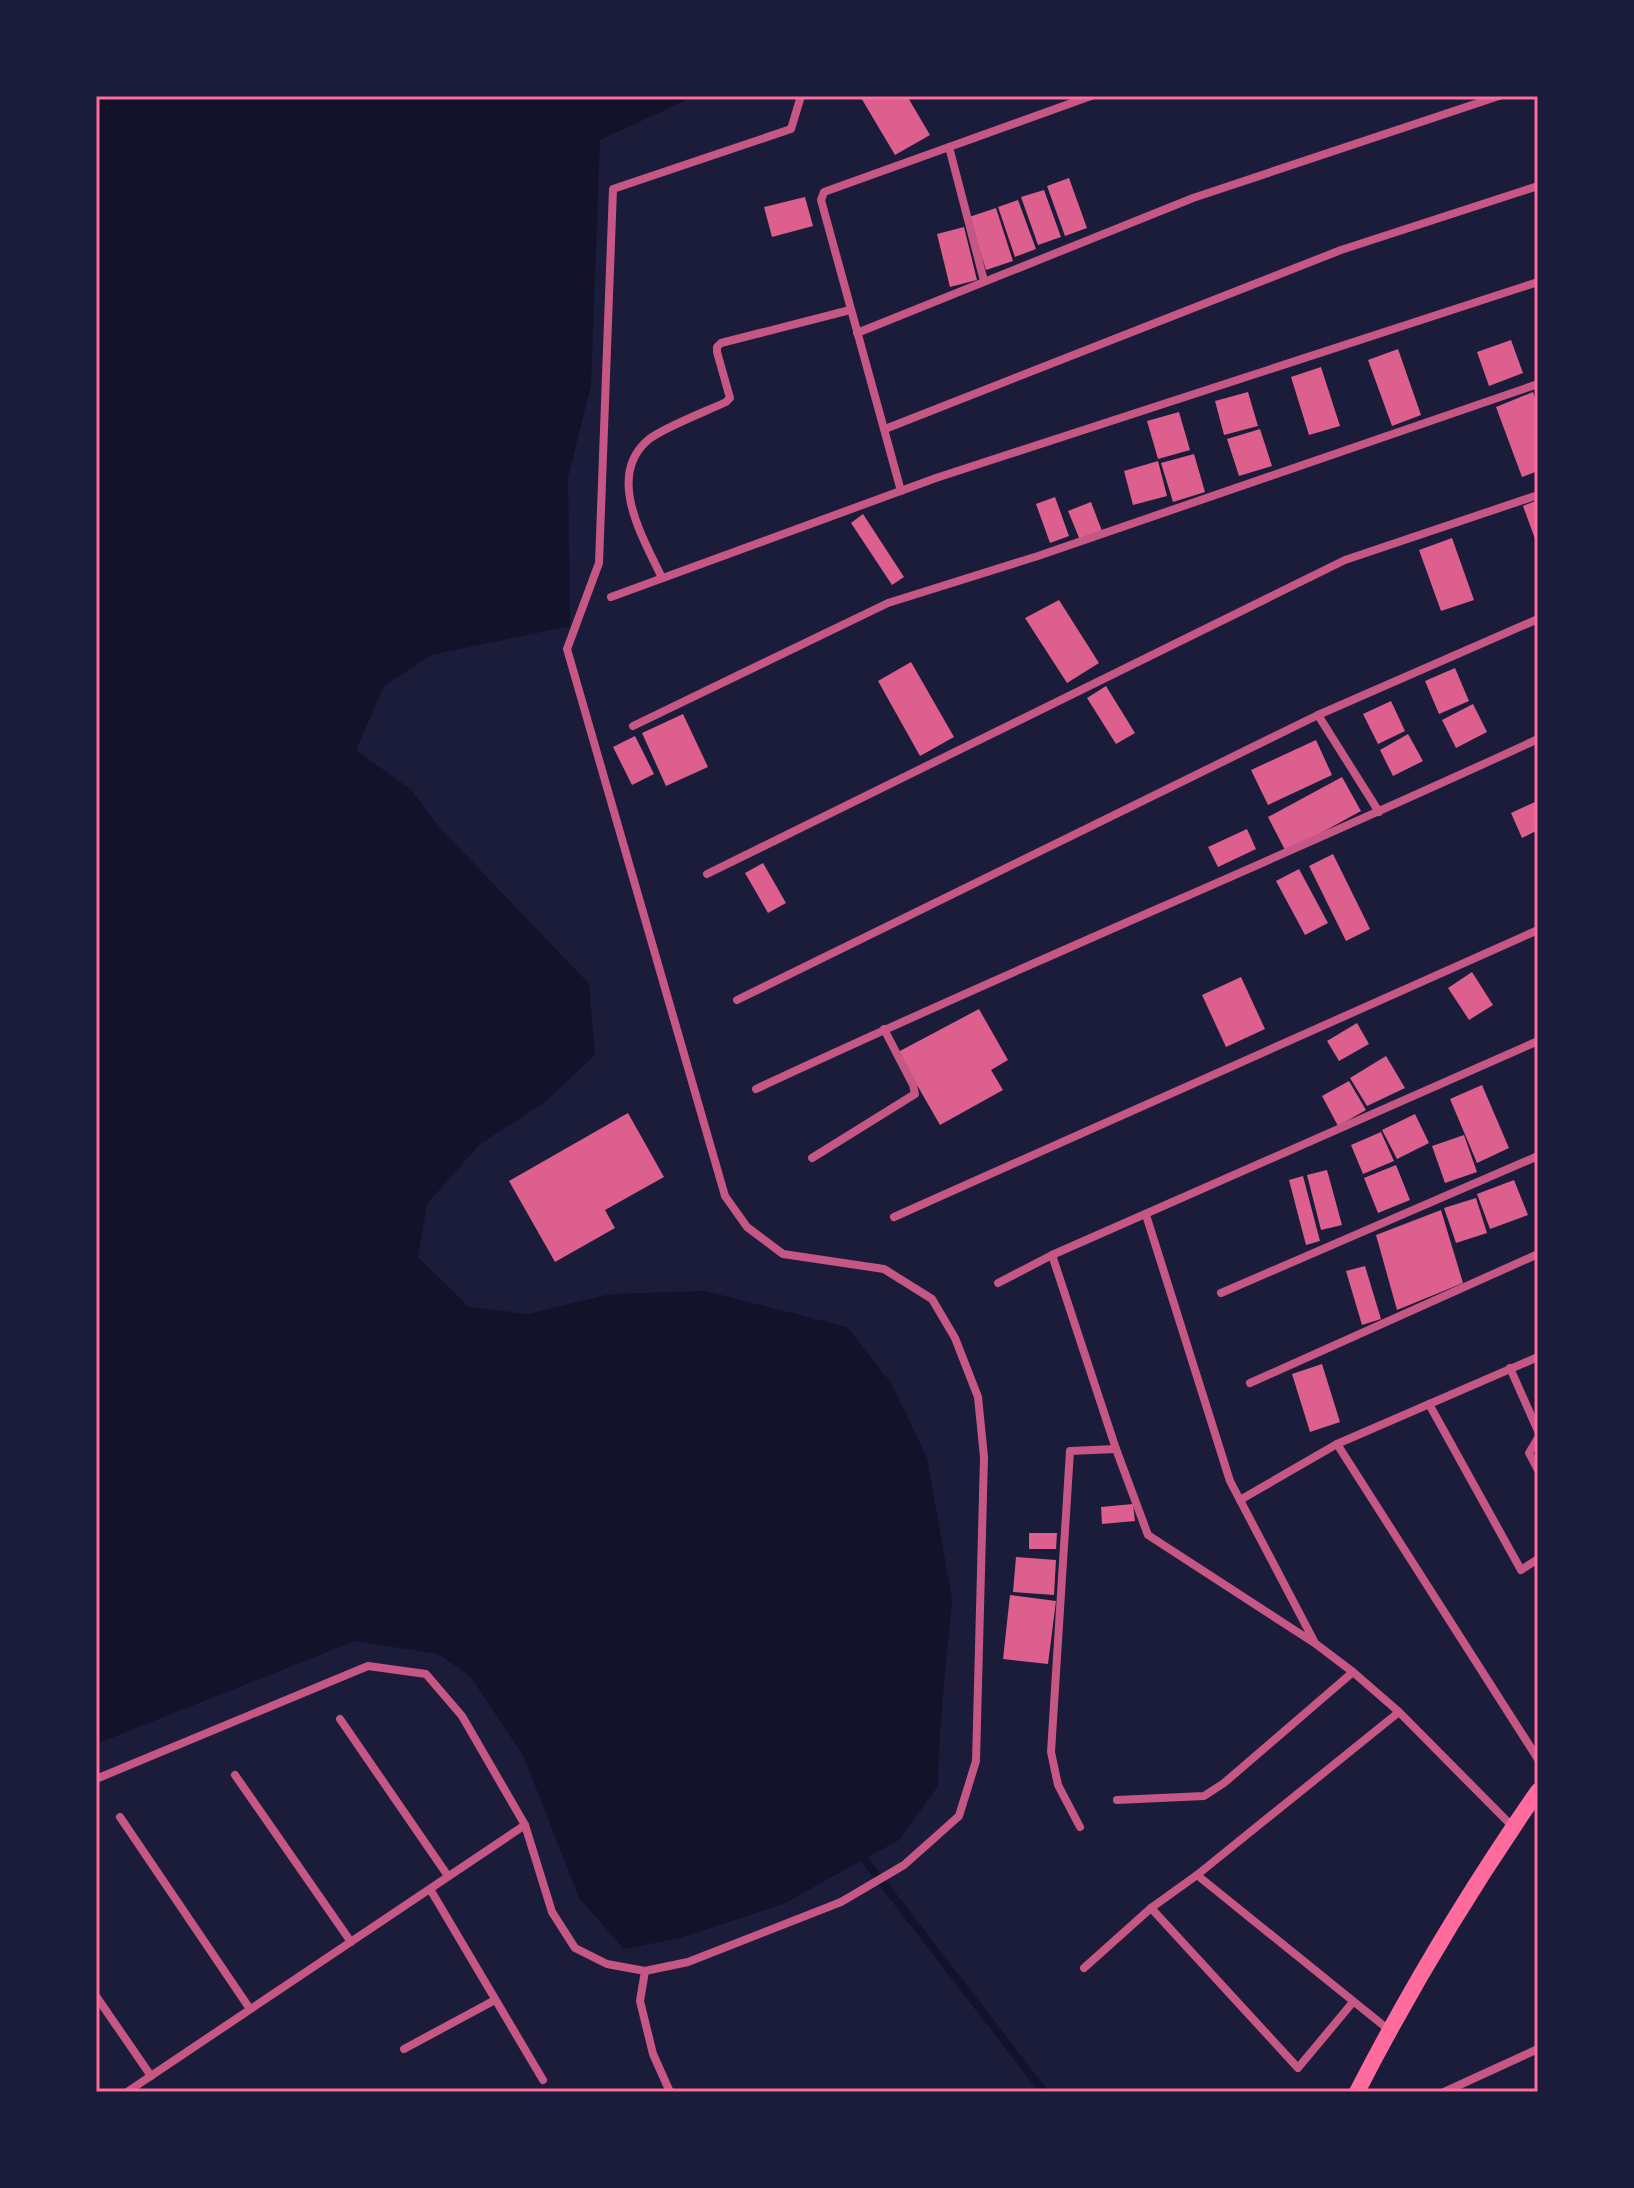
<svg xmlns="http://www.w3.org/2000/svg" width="1634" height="2188" font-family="'Sofia Sans Condensed',sans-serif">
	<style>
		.water { fill: #12122b }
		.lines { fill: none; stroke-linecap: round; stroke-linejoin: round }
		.stream { stroke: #12122b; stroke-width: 8 }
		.building { fill: #dd5f8e }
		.minor { stroke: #c65784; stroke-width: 8 }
		.secondary { stroke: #ff6b9d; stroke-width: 16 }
		.neatline { fill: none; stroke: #ff6b9d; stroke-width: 3 }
	</style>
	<rect width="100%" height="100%" fill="#1b1b3a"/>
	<!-- water -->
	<path class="water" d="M96,96h599l-95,44 -9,245 -23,93 2,148 -139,29 -47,31 -28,64 55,40 30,39 148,155 6,71 -50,47 -65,42 -53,60 -9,53 51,50 59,7 83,-20 94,-3 142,36 44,56 36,75 25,141 -12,131 -2,56 -39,54 -116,64 -103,34 -56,11 -45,-51 -55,-141 -54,-81 -32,-22 -83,-13 -259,103z"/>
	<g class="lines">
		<!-- stream -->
		<path class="stream" d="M859,1852l185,240"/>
	</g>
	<!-- building -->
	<g class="building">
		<path d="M860,96h47l23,39 -35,20z"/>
		<path d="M1069,178l18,50 -22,8 -18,-50z"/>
		<path d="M1044,190l17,47 -23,8 -17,-48z"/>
		<path d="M805,197l8,29 -41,11 -8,-30z"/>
		<path d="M1018,200l18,49 -21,8 -17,-50z"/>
		<path d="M996,208l17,53 -27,9 -17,-53z"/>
		<path d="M964,227l13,53 -27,7 -13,-53z"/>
		<path d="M1511,340l12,33 -34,13 -12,-34z"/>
		<path d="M1398,349l23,66 -29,11 -24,-66z"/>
		<path d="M1321,367l19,59 -31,9 -18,-58z"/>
		<path d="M1248,392l10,34 -34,9 -9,-34z"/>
		<path d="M1533,392l5,14v65l-16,6 -26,-70z"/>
		<path d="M1179,412l11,38 -32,9 -11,-38z"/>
		<path d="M1260,429l12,37 -33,10 -12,-37z"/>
		<path d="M1194,454l11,38 -32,10 -12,-39z"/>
		<path d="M1158,461l9,35 -34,9 -9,-34z"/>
		<path d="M1055,497l14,39 -19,7 -14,-39z"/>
		<path d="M1538,500v47l-15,-41z"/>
		<path d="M1091,502l11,29 -22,9 -12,-29z"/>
		<path d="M863,514l41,63 -12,8 -41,-62z"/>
		<path d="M1452,538l22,62 -33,11 -22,-61z"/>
		<path d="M1059,600l40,63 -32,20 -42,-65z"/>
		<path d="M911,662l43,75 -34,19 -42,-75z"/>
		<path d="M1455,668l14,33 -30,13 -14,-33z"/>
		<path d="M1106,686l29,47 -19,11 -29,-46z"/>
		<path d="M1391,701l14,30 -27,13 -15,-30z"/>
		<path d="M1473,704l14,28 -31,16 -14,-28z"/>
		<path d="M683,714l25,53 -42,19 -24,-53z"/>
		<path d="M1408,734l15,27 -30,15 -13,-26z"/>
		<path d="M635,736l19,38 -22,11 -19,-38z"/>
		<path d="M1316,740l16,35 -64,30 -17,-35z"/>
		<path d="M1342,777l19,34 -75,41 -18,-35z"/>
		<path d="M1537,801l1,29 -16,8 -11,-25z"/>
		<path d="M1247,829l9,20 -38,18 -10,-20z"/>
		<path d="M1333,854l37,75 -24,12 -37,-75z"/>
		<path d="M763,863l23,40 -18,10 -23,-40z"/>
		<path d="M1299,869l29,54 -23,12 -29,-54z"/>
		<path d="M1472,972l21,33 -24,15 -21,-32z"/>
		<path d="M1241,977l24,52 -39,18 -24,-52z"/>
		<path d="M979,1009l29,51 -17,10 12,20 -63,35 -42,-73z"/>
		<path d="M1357,1023l12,21 -30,17 -12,-20z"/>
		<path d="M1386,1056l19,32 -38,18 -17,-28z"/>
		<path d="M1349,1081l17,29 -28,16 -16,-30z"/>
		<path d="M1482,1085l27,63 -32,15 -27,-64z"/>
		<path d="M628,1113l36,64 -59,33 10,18 -60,34 -46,-81z"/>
		<path d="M1415,1114l14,29 -32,16 -15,-29z"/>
		<path d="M1381,1132l13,29 -31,13 -12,-29z"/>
		<path d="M1464,1135l13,37 -32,11 -13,-37z"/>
		<path d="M1396,1165l14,35 -32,13 -14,-35z"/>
		<path d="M1327,1170l15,55 -21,5 -14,-55z"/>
		<path d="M1303,1176l17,65 -14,4 -17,-65z"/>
		<path d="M1514,1180l14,35 -38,14 -13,-35z"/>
		<path d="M1476,1198l11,35 -31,10 -12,-35z"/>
		<path d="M1441,1210l22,73 -66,27 -21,-75z"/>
		<path d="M1365,1266l16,53 -19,6 -16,-54z"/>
		<path d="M1322,1364l18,58 -30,10 -18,-58z"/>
		<path d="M1133,1504l2,17 -33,3 -1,-17z"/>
		<path d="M1029,1533h28l-1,16h-27z"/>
		<path d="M1016,1557l40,3 -2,35 -41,-3z"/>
		<path d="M1010,1595l46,6 -8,63 -45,-5z"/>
	</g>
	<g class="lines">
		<!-- minor -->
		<g class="minor">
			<path d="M949,147l35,134"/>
			<path d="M857,333l336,-135 306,-102"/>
			<path d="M885,429l456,-179 197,-64"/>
			<path d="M901,491l-80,-291 3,-8 267,-96"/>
			<path d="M662,578c-18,-39 -57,-101 -14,-138 14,-12 59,-29 78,-38l4,-4 -13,-46v-5l4,-4 129,-33"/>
			<path d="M611,597l325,-119 602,-196"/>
			<path d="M1318,715l61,97"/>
			<path d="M633,726l255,-123 150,-47 500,-172"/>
			<path d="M707,874l638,-314 193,-65"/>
			<path d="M737,1000l581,-285 220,-96"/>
			<path d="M756,1089c258,-121 523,-230 782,-350"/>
			<path d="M812,1158l103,-64 -2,-9 -29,-56"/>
			<path d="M1146,1215l84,266 84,160"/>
			<path d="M894,1217l644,-287"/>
			<path d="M1052,1255l486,-214"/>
			<path d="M998,1283l54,-28 64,194 32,86 168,109 37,28 46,40 114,115"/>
			<path d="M1221,1293l317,-137"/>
			<path d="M1510,1368l28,63"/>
			<path d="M1250,1383l288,-129"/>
			<path d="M1429,1404l92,166 17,-11"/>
			<path d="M1538,1438l-9,15 9,17"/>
			<path d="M1337,1444l201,315"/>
			<path d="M1240,1500l97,-56 201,-87"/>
			<path d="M340,1719l108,157"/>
			<path d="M235,1775l116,167"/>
			<path d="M96,1779l272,-113 58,8 36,42 63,109 27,87 23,36 32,16 38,7 43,-9 153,-60 63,-37 55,-49 17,-55 8,-304 -6,-60 -23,-59 -23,-39 -48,-30 -101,-15 -36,-27 -22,-31 -158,-547 32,-86 14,-374 178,-60 10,-33"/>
			<path d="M1117,1800l87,-4 20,-13 129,-111"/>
			<path d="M120,1817l130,192"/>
			<path d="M1080,1827l-22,-42 -7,-33 19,-301 46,-2"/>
			<path d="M1197,1875l192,155"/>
			<path d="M430,1889l113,191"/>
			<path d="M1151,1908l147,160 55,-66"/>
			<path d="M1084,1968l67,-60 46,-33 202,-163"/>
			<path d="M645,1971l-5,30 13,53 17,38"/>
			<path d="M96,1996l55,80"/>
			<path d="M404,2049l91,-49"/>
			<path d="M127,2092l398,-267"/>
			<path d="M1444,2092l94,-43"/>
		</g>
		<!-- secondary -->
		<path class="secondary" d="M1357,2092c53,-103 115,-206 181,-301"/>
	</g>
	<!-- border -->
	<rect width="1634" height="2188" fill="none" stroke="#1b1b3a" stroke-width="196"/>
	<rect x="98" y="98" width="1438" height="1992" class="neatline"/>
</svg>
